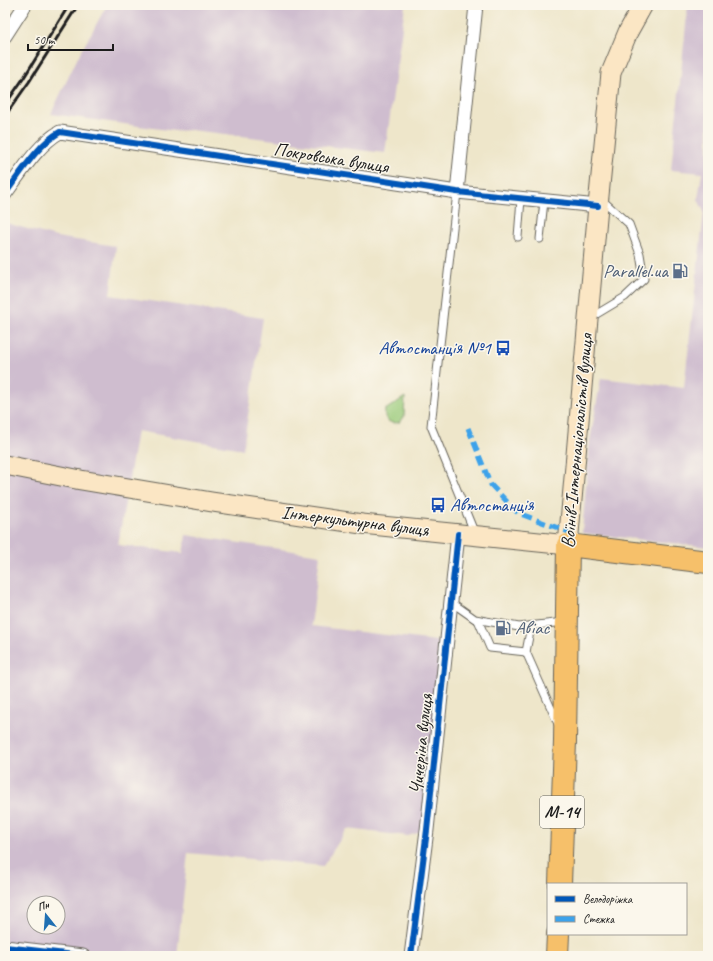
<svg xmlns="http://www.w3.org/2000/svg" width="713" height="961" font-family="Caveat,sans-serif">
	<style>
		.industrial { fill: #cfbdcf; fill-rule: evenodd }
		.green { fill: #9aca79; stroke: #5b734a }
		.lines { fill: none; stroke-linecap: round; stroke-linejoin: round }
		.service-casing { stroke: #666359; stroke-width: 9 }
		.minor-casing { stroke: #666359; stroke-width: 15 }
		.secondary-casing { stroke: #666359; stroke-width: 21 }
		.trunk-casing { stroke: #666359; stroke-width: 24 }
		.service { stroke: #fff; stroke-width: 7 }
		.minor { stroke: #fff; stroke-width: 13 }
		.secondary { stroke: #fbe6c4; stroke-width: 19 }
		.trunk { stroke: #f6c06b; stroke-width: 22 }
		.rail { stroke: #1c1c1c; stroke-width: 3 }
		.quiet { stroke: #3da2ea; stroke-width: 5; stroke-dasharray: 10 5; stroke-linecap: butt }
		.cycleway-casing { stroke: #fbf7ec; stroke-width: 8 }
		.cycleway { stroke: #0057b8; stroke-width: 6 }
		.labels { text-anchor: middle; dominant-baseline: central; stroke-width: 3; stroke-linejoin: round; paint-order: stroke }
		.shield { fill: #fbf7ec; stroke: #5f5e5a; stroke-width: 1 }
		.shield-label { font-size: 18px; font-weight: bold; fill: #1c1c1c }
		.street-label { font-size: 19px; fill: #1c1c1c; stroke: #fbf7ec }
		.service-label { font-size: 19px; fill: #4e5e75; stroke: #fbf7ec; text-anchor: end }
		.transit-label { font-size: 19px; fill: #164399; stroke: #fbf7ec; text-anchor: end }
	</style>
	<rect width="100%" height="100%" fill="#fbf7ec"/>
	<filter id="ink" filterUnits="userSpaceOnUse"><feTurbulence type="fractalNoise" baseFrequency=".025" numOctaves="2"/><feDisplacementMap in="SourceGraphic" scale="8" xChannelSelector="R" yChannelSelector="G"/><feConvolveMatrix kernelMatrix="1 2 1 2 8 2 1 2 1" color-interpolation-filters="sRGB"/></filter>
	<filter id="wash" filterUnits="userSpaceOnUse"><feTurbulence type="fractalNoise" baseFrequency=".012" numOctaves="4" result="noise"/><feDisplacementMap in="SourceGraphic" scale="16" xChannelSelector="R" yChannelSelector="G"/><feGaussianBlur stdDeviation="0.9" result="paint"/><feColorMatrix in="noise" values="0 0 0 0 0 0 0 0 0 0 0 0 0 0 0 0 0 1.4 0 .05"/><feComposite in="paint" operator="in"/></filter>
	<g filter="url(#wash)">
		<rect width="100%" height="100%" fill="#eee6ca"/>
		<!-- industrial -->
		<g class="industrial">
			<path d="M107,5h298l-20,148 -194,-23 -16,1 -124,-17 27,-57z"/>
			<path d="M688,5h20v542l-126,-14 8,-92 11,-63 83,10 20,-176 -6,-13 4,-26 -31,-3z"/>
			<path d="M6,223l50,14 60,9 -6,49 153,23 -20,131 -106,-18 -19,114 65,8 3,-18 134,20 -9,71 133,16 -20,189 -16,5 -61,-7 -24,37 -135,-13 -11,103h-72l-100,-11v-720zM34,903h24v24h-24z"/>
		</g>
		<!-- green -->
		<path class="green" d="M405,397l-1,20 -4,5c-10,3 -17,-2 -15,-12z"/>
	</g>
	<g filter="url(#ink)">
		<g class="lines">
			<defs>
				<g id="service">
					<path d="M457,192l-26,234 44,108"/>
					<path d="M518,237l3,-38"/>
					<path d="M540,239l4,-38"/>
					<path d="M590,318l35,-21 19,-18 -4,-25 -11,-30 -28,-25"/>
					<path d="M451,602l24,17 44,8 45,-5"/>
					<path d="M478,620l12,28 36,4"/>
					<path d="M531,626l-5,26 32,72"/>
				</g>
				<g id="minor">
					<path d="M5,36l20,-31"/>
					<path d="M457,192l19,-187"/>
					<path d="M5,194c15,-20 33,-50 55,-62l397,60 141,14"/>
					<path d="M5,947l78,9"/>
					<path d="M411,956l16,-126 31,-296"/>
				</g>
				<path id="secondary" d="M5,465l76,15 131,22 150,22 206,21 30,-339 13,-133 17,-41 15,-27"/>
				<g id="trunk">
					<path d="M560,884l5,-143 3,-196 140,17"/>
					<path d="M557,956l1,-22"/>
				</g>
			</defs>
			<!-- service casing -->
			<use href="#service" class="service-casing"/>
			<!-- minor casing -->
			<use href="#minor" class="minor-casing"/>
			<!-- secondary casing -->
			<use href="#secondary" class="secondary-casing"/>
			<!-- trunk casing -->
			<use href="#trunk" class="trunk-casing"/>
			<!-- service -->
			<use href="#service" class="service"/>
			<!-- minor -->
			<use href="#minor" class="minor"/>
			<!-- secondary -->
			<use href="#secondary" class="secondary"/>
			<!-- trunk -->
			<use href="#trunk" class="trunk"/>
			<!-- rail -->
			<g class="rail">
				<path d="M5,105l18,-26 46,-74"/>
				<path d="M5,116l24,-34 49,-77"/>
			</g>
			<!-- quiet -->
			<path class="quiet" d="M468,428l23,57 27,28 51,19"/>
			<defs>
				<g id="cycleway">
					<path d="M5,194c15,-20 33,-50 55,-62l397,60 141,14"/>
					<path d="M5,947l78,9"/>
					<path d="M411,956l16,-126 31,-296"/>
				</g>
			</defs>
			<!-- cycleway casing -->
			<use href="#cycleway" class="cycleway-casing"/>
			<!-- cycleway -->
			<use href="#cycleway" class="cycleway"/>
		</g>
	</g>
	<!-- icons -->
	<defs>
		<symbol id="fuel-bare" viewBox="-9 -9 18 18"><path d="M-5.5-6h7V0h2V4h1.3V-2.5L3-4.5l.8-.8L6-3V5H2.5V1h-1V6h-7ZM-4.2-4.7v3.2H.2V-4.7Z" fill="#5c6f8a" stroke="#fbf7ec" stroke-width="2.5" paint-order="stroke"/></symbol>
		<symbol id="bus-bare" viewBox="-9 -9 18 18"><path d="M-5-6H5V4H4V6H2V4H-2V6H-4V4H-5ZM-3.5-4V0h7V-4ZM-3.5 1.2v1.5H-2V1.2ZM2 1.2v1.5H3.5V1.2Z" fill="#1a4fb4" stroke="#fbf7ec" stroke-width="2.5" paint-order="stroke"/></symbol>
	</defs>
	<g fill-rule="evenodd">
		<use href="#fuel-bare" x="669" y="260" width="22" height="22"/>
		<use href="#bus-bare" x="492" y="337" width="22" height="22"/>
		<use href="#bus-bare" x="427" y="494" width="22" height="22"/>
		<use href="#fuel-bare" x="492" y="617" width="22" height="22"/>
	</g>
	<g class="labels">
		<!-- shield labels -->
		<rect class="shield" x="540" y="796" width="44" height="32" rx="3"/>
		<g class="shield-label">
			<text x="562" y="812">М-14</text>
		</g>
		<!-- street labels -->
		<g class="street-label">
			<text transform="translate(331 158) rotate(9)">Покровська вулиця</text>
			<text transform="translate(577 441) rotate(-85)">Воїнів-Інтернаціоналістів вулиця</text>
			<text transform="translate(355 521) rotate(7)">Інтеркультурна вулиця</text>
			<text transform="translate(421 744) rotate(-84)">Чичеріна вулиця</text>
		</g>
		<!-- service labels -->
		<g class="service-label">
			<text x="668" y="271">Parallel.ua</text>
			<text x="515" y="628" text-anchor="start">Авіас</text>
		</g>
		<!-- transit labels -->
		<g class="transit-label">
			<text x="491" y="348">Автостанція №1</text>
			<text x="450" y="505" text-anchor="start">Автостанція</text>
		</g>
	</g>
	<!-- margin -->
	<rect width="713" height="961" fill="none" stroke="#fbf7ec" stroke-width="20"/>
	<!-- legend -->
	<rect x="547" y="883" width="140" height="52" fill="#fbf7ec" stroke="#a29f99"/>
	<rect x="555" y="896" width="20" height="6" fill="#0057b8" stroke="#a29f99"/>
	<text x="583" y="903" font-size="12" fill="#1c1c1c">Велодоріжка</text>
	<rect x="555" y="916" width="20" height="6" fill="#3da2ea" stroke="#a29f99"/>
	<text x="583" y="923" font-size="12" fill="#1c1c1c">Стежка</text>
	<!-- north arrow -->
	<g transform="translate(46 915) rotate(343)"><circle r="19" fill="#fbf7ec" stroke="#a29f99"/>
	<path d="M0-3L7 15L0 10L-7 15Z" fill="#1f6fb2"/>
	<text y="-6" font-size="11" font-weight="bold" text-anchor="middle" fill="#1c1c1c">Пн</text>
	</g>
	<!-- scale -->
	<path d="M28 44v6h85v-6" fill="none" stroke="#1c1c1c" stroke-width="2"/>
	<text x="34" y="44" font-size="12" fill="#1c1c1c" stroke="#fbf7ec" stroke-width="3" paint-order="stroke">50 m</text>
</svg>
